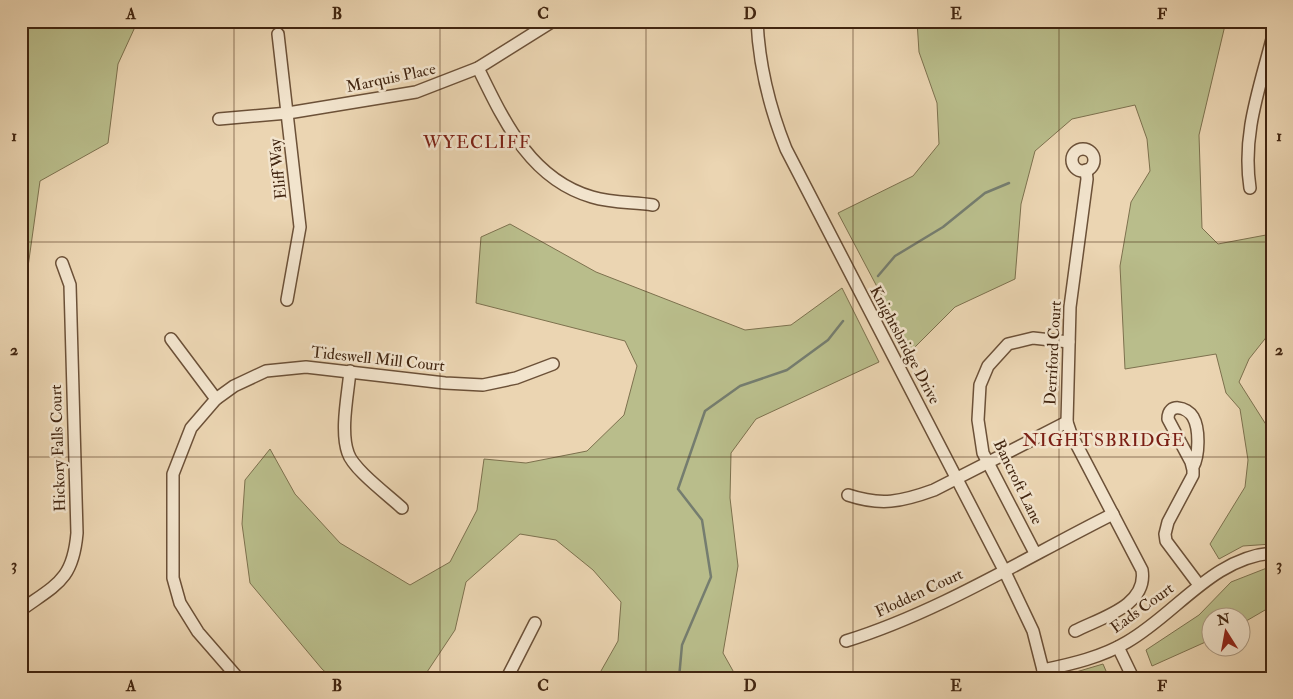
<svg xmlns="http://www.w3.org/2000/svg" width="1293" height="699" font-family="'IM FELL Double Pica',serif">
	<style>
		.green { fill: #b9bd8b; stroke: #7d714e }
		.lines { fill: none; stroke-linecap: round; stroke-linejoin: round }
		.stream { stroke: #757d6f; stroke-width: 2.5 }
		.minor-casing { stroke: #6c5138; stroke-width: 14 }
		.minor { stroke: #f2e4cd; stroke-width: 11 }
		.grid { fill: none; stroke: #412510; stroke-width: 1; stroke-opacity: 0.55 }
		.labels { text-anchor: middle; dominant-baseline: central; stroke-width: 5; stroke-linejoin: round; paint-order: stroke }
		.street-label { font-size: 16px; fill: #412510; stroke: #f2e4cd }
		.neighbourhood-label { font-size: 18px; letter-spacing: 1px; fill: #7a1f14; stroke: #f2e4cd }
		.neatline { fill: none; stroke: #412510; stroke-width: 2 }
		.grid-label { font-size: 16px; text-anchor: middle; font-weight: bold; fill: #412510 }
	</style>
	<rect width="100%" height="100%" fill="#ebd5b2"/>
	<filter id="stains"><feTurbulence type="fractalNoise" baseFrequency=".004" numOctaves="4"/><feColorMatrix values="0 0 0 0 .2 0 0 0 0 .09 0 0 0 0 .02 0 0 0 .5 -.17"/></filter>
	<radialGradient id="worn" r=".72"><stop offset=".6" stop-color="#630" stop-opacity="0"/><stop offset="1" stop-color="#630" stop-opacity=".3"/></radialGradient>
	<!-- green -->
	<g class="green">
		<path d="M21,21h135l-21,6 -17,37 -10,79 -68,38 -19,136z"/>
		<path d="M917,21h309l-27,114 3,93 16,16 48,-9 6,-8v103l-23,29 -10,23 33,52v110l-29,2 -24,13 -9,-15 35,-57 3,-27 -8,-51 -14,-16 -10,-39 -91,15 -5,-103 11,-64 19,-31 -3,-32 -12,-34 -63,14 -37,32 -14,53 -6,75 -60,28 -44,44 -73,-138 75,-37 26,-32 -2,-41 -18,-51z"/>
		<path d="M510,224l86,48 149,58 46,-5 51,-37 37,74 -123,57 -25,34 -1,45 8,68 -15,87 14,25h-140l21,-37 3,-39 -28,-32 -37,-30 -36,-6 -54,48 -11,48 -32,48h-91l-10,-9 -72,-86 -8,-59 3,-44 25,-31 25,45 45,49 70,42 40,-23 27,-52 7,-51 42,4 61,-12 37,-36 13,-49 -12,-25 -149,-38 5,-66z"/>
		<path d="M1272,566v40l-31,18 -1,-8h-30v24l-58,26 -6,-16 53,-35 32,-33z"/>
		<path d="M1103,664l6,14h-44l1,-3z"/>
	</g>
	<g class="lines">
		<!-- stream -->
		<g class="stream">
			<path d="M878,276l17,-20 48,-29 42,-34 24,-10"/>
			<path d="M679,678l3,-33 29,-68 -9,-57 -24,-31 27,-78 35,-25 47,-16 41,-30 15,-19"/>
		</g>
		<defs>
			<g id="minor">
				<path d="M757,21c2,44 13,88 29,128l218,421 29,61 12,47"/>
				<path d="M278,34l22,193 -13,73"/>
				<path d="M478,68c26,53 52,111 114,129 20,6 40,5 61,8"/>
				<path d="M219,119l69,-6 128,-21 62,-24 75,-47"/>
				<circle cx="1083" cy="160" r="11"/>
				<path d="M1250,188c-8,-53 9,-98 22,-149"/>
				<path d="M171,339l45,60"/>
				<path d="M350,371c-2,23 -10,60 -2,82 5,16 40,42 54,55"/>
				<path d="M1193,467c6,-11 7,-38 0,-50 -6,-10 -25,-15 -25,2l23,43 2,8v5l-25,47 -3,12 1,7 33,44"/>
				<path d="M848,495c33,11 53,7 86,-5l133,-68"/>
				<path d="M1035,553l-52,-100 -5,-33 2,-35 8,-19 20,-22 25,-6 36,4"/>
				<path d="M21,610c36,-26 52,-30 56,-77l-7,-248 -8,-22"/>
				<path d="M1075,631c25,-13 73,-25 67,-61l-71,-136 -4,-12 3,-115 17,-128 -1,-9"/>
				<path d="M846,641c93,-29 179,-83 267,-127"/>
				<path d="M1118,647l15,31"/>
				<path d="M1043,670c29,-6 59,-13 84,-28 49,-28 85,-84 145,-89"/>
				<path d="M238,678l-40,-46 -18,-29 -7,-25v-104l18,-46 25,-29 18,-13 32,-15 40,-4 139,16 38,2 33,-7 37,-14"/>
				<path d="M507,678l28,-55"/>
			</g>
		</defs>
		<!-- minor casing -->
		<use href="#minor" class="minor-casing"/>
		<!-- minor -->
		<use href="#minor" class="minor"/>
	</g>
	<!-- grid -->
	<path class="grid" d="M234,21v657M440,21v657M646,21v657M853,21v657M1059,21v657M21,242h1251M21,457h1251"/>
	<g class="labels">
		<!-- street labels -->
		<g class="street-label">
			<text transform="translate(391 78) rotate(-12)">Marquis Place</text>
			<text transform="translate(278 169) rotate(-96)">Eliff Way</text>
			<text transform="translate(905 345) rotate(62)">Knightsbridge Drive</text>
			<text transform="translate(1053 353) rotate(-87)">Derriford Court</text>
			<text transform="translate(378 359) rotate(6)">Tideswell Mill Court</text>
			<text transform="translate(58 448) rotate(-92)">Hickory Falls Court</text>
			<text transform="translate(1018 482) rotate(64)">Bancroft Lane</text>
			<text transform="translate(919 593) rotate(-25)">Flodden Court</text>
			<text transform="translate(1142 608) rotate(-36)">Eads Court</text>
		</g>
		<!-- neighbourhood labels -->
		<g class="neighbourhood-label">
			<text x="477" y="142">WYECLIFF</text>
			<text x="1104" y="440">NIGHTSBRIDGE</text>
		</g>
	</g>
	<!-- margin -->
	<rect width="1293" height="699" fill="none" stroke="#ebd5b2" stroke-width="55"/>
	<!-- north arrow -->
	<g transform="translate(1226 632) rotate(349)"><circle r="24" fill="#f2e4cd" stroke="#ab9881"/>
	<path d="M0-4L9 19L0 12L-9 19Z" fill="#8f2418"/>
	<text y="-8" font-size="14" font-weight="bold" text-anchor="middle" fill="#412510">N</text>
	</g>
	<rect x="28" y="28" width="1238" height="644" class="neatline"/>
	<g class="grid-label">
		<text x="131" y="19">A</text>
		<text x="337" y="19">B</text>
		<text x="543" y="19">C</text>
		<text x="750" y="19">D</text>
		<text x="956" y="19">E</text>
		<text x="1162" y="19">F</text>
		<text x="14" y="141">1</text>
		<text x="1279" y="141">1</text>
		<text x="14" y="355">2</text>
		<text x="1279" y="355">2</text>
		<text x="14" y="570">3</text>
		<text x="1279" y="570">3</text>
		<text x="131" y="691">A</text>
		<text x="337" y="691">B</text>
		<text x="543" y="691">C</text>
		<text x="750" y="691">D</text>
		<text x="956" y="691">E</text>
		<text x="1162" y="691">F</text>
	</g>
	<rect width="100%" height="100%" filter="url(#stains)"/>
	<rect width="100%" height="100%" fill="url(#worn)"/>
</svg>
